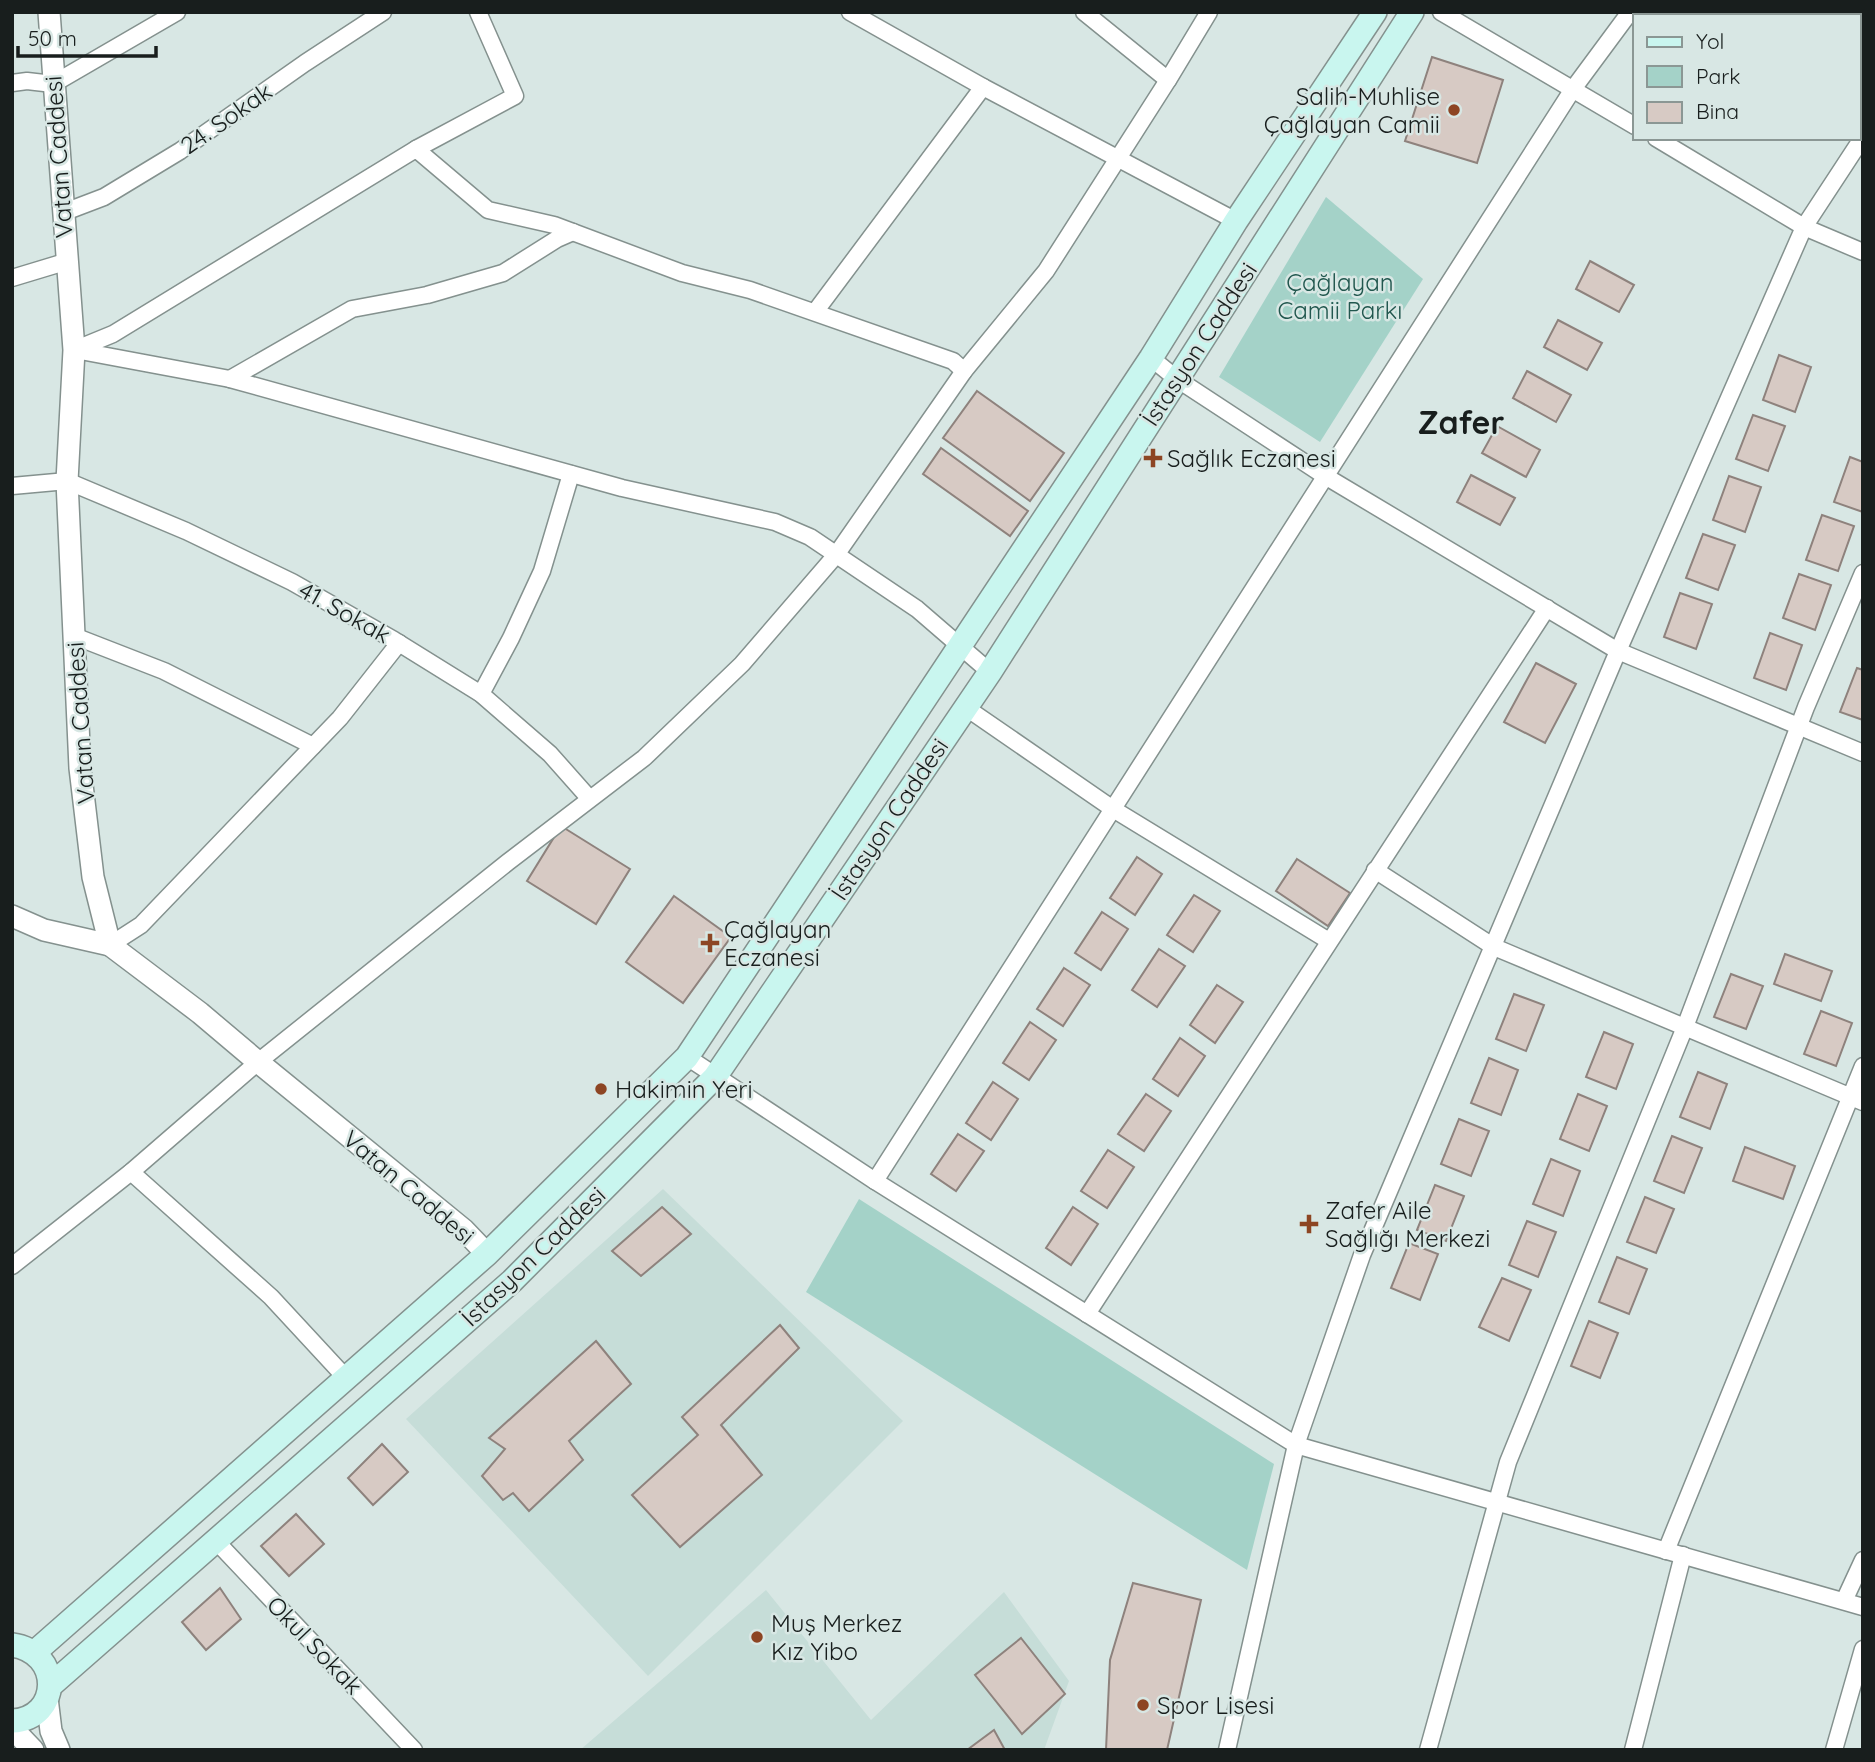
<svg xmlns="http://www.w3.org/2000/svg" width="1875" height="1762" font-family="Quicksand,sans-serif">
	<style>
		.built { fill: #c6ddd8 }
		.green { fill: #a4d2c8 }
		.building { fill: #d7cac4; stroke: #8e827d; stroke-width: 2 }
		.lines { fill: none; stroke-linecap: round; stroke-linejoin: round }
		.minor-casing { stroke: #84918e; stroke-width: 19 }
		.tertiary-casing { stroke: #84918e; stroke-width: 24 }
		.secondary-casing { stroke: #84918e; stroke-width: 26 }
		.minor { stroke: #fff; stroke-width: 16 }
		.tertiary { stroke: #fff; stroke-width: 21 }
		.secondary { stroke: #c9f6ef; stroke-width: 23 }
		.poi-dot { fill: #8d4523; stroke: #d8e7e4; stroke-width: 2.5 }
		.labels { text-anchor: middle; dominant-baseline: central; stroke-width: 5; stroke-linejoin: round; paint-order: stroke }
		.poi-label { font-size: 24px; fill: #181e1d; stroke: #d8e7e4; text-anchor: start }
		.street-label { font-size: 24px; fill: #181e1d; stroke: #d8e7e4 }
		.park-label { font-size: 24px; fill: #21574e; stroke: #d8e7e4 }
		.district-label { font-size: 32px; font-weight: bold; fill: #181e1d; stroke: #d8e7e4 }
	</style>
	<rect width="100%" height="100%" fill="#d8e7e4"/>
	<!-- built -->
	<g class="built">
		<path d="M663,1189l240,232 -255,255 -242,-257z"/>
		<path d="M766,1590l105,130 133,-128 65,89 -25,69h-464z"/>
	</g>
	<!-- green -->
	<g class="green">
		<path d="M1326,197l97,82 -103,163 -101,-65z"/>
		<path d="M859,1199l415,265 -27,106 -441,-278z"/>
	</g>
	<!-- building -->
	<g class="building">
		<path d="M1432,57l71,23 -26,83 -72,-22z"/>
		<path d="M1590,261l44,24 -15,27 -43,-23z"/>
		<path d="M1558,320l44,23 -15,27 -43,-23z"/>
		<path d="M1779,355l32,12 -16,45 -32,-12z"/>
		<path d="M1527,371l44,24 -15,27 -43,-24z"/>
		<path d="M977,391l87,62 -34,48 -87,-63z"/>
		<path d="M1753,415l32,11 -17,45 -32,-12z"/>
		<path d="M1497,426l43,24 -14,27 -44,-24z"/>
		<path d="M941,448l87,63 -18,25 -87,-62z"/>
		<path d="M1850,457l13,5v50l-29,-10z"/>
		<path d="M1471,475l44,23 -15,27 -43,-23z"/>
		<path d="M1729,476l32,11 -16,45 -32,-12z"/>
		<path d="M1822,515l32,11 -16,45 -32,-11z"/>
		<path d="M1703,534l32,11 -17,45 -32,-12z"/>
		<path d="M1799,574l32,11 -16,45 -32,-12z"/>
		<path d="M1680,593l32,11 -16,45 -32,-12z"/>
		<path d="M1770,633l32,12 -16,45 -32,-12z"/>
		<path d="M1536,663l40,21 -31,59 -41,-21z"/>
		<path d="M1857,668l6,2v50l-23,-8z"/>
		<path d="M561,826l69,43 -34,55 -69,-43z"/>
		<path d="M1137,857l25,17 -27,41 -25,-17z"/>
		<path d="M1297,859l53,34 -22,33 -52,-35z"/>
		<path d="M1194,895l26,16 -27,41 -26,-17z"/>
		<path d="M674,896l57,41 -48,66 -57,-41z"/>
		<path d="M1102,912l26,17 -27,41 -26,-17z"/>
		<path d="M1159,949l26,17 -28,41 -25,-17z"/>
		<path d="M1785,954l47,17 -11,30 -47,-17z"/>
		<path d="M1064,968l26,17 -27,41 -26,-17z"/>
		<path d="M1731,974l32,12 -17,43 -32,-12z"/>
		<path d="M1217,985l26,17 -28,41 -25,-18z"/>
		<path d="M1514,994l30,11 -18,46 -30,-12z"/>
		<path d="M1821,1011l31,12 -16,43 -32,-12z"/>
		<path d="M1030,1022l26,18 -27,40 -26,-17z"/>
		<path d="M1604,1032l29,12 -17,45 -30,-12z"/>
		<path d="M1180,1038l25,18 -27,40 -25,-17z"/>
		<path d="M1489,1058l29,12 -17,45 -30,-12z"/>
		<path d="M1698,1072l29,12 -17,45 -30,-12z"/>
		<path d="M993,1082l25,17 -27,41 -25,-17z"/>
		<path d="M1146,1094l25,17 -27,40 -26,-17z"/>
		<path d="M1578,1094l29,12 -18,45 -29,-12z"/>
		<path d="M1459,1119l30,12 -18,45 -30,-12z"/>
		<path d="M958,1134l26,17 -28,40 -25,-17z"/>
		<path d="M1672,1136l30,12 -18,45 -30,-12z"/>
		<path d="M1745,1147l50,19 -12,33 -50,-18z"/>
		<path d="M1108,1150l26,17 -27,41 -26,-17z"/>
		<path d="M1551,1159l29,12 -17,45 -30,-12z"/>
		<path d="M1435,1185l29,11 -18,45 -29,-11z"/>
		<path d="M1645,1197l29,12 -18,44 -29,-11z"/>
		<path d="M662,1207l29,27 -50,42 -29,-25z"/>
		<path d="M1073,1207l25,17 -27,41 -25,-17z"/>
		<path d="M1527,1221l29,11 -18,45 -29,-12z"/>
		<path d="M1409,1243l29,11 -18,46 -29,-12z"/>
		<path d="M1617,1257l30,12 -18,45 -30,-12z"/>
		<path d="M1502,1278l29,12 -22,51 -30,-14z"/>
		<path d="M1589,1321l29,12 -18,45 -29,-12z"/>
		<path d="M780,1325l19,23 -78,77 41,50 -82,72 -48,-52 66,-60 -16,-18z"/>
		<path d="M596,1341l35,43 -62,57 14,19 -54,51 -16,-18 -10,7 -21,-24 23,-27 -16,-11z"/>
		<path d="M382,1444l26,28 -35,33 -25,-27z"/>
		<path d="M296,1514l28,30 -35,32 -28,-30z"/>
		<path d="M1133,1583l68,17 -34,150h-61l4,-90z"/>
		<path d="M220,1588l21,31 -35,31 -24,-28z"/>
		<path d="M1021,1638l44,56 -43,40 -47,-59z"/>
		<path d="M994,1730l11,20h-38z"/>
	</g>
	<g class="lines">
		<defs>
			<g id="minor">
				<path d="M850,12l133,75 253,134"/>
				<path d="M1084,12l84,68"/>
				<path d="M1441,12l194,114"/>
				<path d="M1663,12l6,4"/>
				<path d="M1809,12l4,4"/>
				<path d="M1859,49l4,3"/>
				<path d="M12,83l15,-2 26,3 124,-72"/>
				<path d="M1656,138l148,89 59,-90"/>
				<path d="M416,149l99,-53 -37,-84"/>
				<path d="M62,213l42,-16 76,-46 125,-88 78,-51"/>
				<path d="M12,278l53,-16"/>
				<path d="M815,312l168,-225"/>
				<path d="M74,350l39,-16 303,-185 72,61 66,15 128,48 68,17 203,71 11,10"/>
				<path d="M75,350l155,29 392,109 153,34 35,15 107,72 73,63"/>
				<path d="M1151,358l26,21 148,97 293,175 245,102"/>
				<path d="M230,379l122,-70 75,-14 76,-22 54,-34 16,-7"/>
				<path d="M12,486l55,-5 119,50 106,51 102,58 87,54 69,60 39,44"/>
				<path d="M74,636l90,35 149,75"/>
				<path d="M481,694l30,-56 31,-67 29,-97"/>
				<path d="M965,707l148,102 216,132"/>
				<path d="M1375,870l119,77 369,155"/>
				<path d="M110,945l31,-20 199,-207 59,-75"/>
				<path d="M687,1057l188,124 421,264 66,-190 256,-604 186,-424 59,25"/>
				<path d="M131,1172l140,125 75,81"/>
				<path d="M875,1181l698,-1092 57,-77"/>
				<path d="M12,1266l119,-94 127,-110 250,-200 136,-104 98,-94 94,-109 128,-184 82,-100 122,-191 41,-68"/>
				<path d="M1087,1314l460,-706"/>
				<path d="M215,1540l199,210"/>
				<path d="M1666,1551l197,-485"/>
				<path d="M1844,1601l19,-41"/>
				<path d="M1227,1750l69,-305 567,162"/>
				<path d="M1428,1750l80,-288 177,-435 121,-320 57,-134"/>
				<path d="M1633,1750l50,-195"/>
				<path d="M1834,1750l29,-101"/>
			</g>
			<g id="tertiary">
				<path d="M49,12l25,338 -7,131 13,287 13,109 17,68 90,68 58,49 206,168 23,24"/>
				<path d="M12,916l32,14 66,15"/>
				<path d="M47,1698l4,33 8,19"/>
				<path d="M12,1728l21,22"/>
			</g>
			<g id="secondary">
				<path d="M12,1645c51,7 49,74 0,76"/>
				<path d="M35,1652l452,-398 200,-197 464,-699 85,-137 139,-209"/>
				<path d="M50,1686l462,-405 203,-204 275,-405 422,-660"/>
			</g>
		</defs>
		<!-- minor casing -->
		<use href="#minor" class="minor-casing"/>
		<!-- tertiary casing -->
		<use href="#tertiary" class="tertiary-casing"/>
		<!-- secondary casing -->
		<use href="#secondary" class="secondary-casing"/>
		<!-- minor -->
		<use href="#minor" class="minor"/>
		<!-- tertiary -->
		<use href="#tertiary" class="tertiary"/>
		<!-- secondary -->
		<use href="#secondary" class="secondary"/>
	</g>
	<!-- markers -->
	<g class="poi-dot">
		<circle cx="1454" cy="110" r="7"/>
		<path d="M1149.5 447.5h7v7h7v7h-7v7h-7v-7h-7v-7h7z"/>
		<path d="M706.5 932.5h7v7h7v7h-7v7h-7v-7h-7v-7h7z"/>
		<circle cx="601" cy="1089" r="7"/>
		<path d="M1305.5 1213.5h7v7h7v7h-7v7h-7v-7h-7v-7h7z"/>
		<circle cx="757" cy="1637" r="7"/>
		<circle cx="1143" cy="1705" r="7"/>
	</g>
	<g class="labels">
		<!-- poi labels -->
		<g class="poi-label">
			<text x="1440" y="96" text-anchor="end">Salih-Muhlise<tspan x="1440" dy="28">Çağlayan Camii</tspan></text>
			<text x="1167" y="458">Sağlık Eczanesi</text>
			<text x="724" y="929">Çağlayan<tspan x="724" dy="28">Eczanesi</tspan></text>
			<text x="615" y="1089">Hakimin Yeri</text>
			<text x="1325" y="1210">Zafer Aile<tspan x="1325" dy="28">Sağlığı Merkezi</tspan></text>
			<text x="771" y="1623">Muş Merkez<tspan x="771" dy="28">Kız Yibo</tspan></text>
			<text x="1157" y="1705">Spor Lisesi</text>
		</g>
		<!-- street labels -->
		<g class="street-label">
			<text transform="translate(226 118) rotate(-35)">24. Sokak</text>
			<text transform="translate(58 157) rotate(-94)">Vatan Caddesi</text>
			<text transform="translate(1199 344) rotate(-57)">İstasyon Caddesi</text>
			<text transform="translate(345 612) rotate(29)">41. Sokak</text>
			<text transform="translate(80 723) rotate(-94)">Vatan Caddesi</text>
			<text transform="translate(889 819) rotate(-56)">İstasyon Caddesi</text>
			<text transform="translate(409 1187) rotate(40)">Vatan Caddesi</text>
			<text transform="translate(533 1256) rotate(-44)">İstasyon Caddesi</text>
			<text transform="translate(315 1645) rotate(46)">Okul Sokak</text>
		</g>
		<!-- park labels -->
		<g class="park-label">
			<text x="1340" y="282">Çağlayan<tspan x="1340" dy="28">Camii Parkı</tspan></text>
		</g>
		<!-- district labels -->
		<g class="district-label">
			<text x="1461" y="422">Zafer</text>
		</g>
	</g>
	<!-- border -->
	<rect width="1875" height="1762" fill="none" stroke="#181e1d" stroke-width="28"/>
	<!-- legend -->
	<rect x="1633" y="14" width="228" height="126" fill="#d8e7e4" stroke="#8b9794" stroke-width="2"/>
	<rect x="1647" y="37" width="35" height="10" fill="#c9f6ef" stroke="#8b9794" stroke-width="2"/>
	<text x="1696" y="49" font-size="21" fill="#181e1d">Yol</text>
	<rect x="1647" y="66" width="35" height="21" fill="#a4d2c8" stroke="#8b9794" stroke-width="2"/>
	<text x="1696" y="84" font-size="21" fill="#181e1d">Park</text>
	<rect x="1647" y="102" width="35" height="21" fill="#d7cac4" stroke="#8b9794" stroke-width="2"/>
	<text x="1696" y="119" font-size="21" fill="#181e1d">Bina</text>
	<!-- scale -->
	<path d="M18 46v10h138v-10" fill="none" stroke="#181e1d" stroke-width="3.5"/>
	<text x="28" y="46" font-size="21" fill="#181e1d" stroke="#d8e7e4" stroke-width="5" paint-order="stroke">50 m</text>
</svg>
